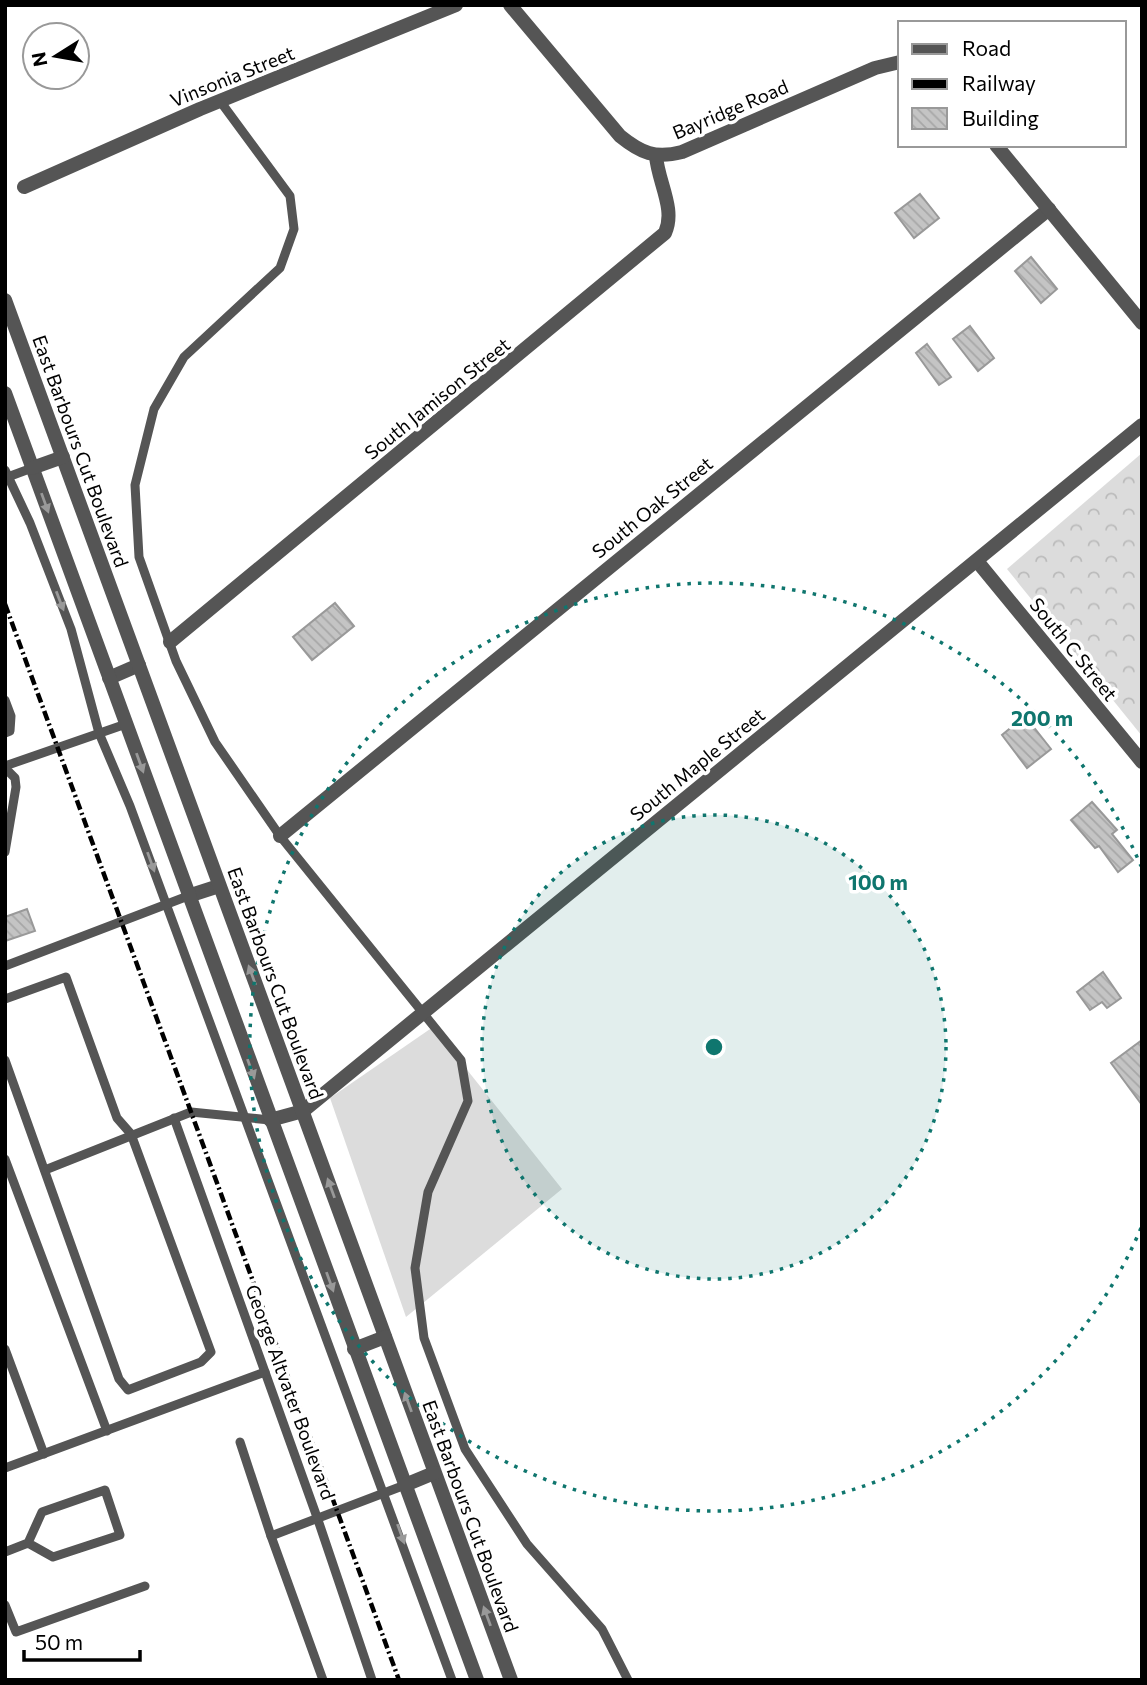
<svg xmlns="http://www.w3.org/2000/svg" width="1147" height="1685" font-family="Commissioner,sans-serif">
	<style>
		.grass { fill: #dcdcdc }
		.forest { fill: url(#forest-crowns) }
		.building { fill: url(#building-back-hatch); stroke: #999; stroke-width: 2 }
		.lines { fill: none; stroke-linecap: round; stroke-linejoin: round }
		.service { stroke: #555; stroke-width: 9 }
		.minor { stroke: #555; stroke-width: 14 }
		.tertiary { stroke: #555; stroke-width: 14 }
		.rail { stroke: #000; stroke-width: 4.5; stroke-dasharray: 10 3.5 2 3.5; stroke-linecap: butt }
		.oneway { fill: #999 }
		.ring { fill: none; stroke: #0f766e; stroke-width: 3.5; stroke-dasharray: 3.5 7 }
		.labels { text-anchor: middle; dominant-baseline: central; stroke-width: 7; stroke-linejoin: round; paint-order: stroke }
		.street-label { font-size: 19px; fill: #000; stroke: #fff }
		.centre { fill: #0f766e; stroke: #fff; stroke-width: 3.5 }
		.ring-label { font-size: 21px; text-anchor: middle; font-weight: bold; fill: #0f766e; stroke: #fff; stroke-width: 7; stroke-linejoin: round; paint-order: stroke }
	</style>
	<defs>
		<pattern id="forest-crowns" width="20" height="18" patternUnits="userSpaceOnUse" patternTransform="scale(1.75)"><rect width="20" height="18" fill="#dcdcdc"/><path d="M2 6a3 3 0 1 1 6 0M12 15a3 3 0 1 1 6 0" fill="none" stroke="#bbb"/></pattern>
		<pattern id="building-back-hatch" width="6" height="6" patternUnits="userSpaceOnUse" patternTransform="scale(1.75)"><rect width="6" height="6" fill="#c4c4c4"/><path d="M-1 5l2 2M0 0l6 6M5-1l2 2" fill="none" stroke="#a7a7a7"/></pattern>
	</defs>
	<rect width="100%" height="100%" fill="#fff"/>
	<!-- grass -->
	<path class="grass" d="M433,1027l129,162 -156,128 -76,-219z"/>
	<!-- forest -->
	<path class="forest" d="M1142,453v283l-135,-167z"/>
	<!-- building -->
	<g class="building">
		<path d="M920,194l19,24 -25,20 -19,-25z"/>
		<path d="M1031,257l26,32 -16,14 -26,-32z"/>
		<path d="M970,326l24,32 -16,13 -25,-32z"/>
		<path d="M927,344l24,33 -12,8 -23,-32z"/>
		<path d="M335,603l19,23 -42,34 -19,-23z"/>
		<path d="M1025,716l26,33 -24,19 -25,-33z"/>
		<path d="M1092,802l25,28 -5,4 21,26 -15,12 -19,-26 -4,2 -24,-28z"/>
		<path d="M27,909l8,22 -30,10v-24z"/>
		<path d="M1103,972l18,26 -14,10 -5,-6 -12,8 -13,-18z"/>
		<path d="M1142,1040v65l-31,-42z"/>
	</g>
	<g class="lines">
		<!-- service -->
		<g class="service">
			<path d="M220,101l70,95 4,33 -14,39 -96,89 -30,52 -19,76 4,72 37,104 39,81 65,94 181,224 7,41 -40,91 -13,76 9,70 41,111 62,95 75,85 26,51"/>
			<path d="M5,470l25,53 41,106 28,104 31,73 322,874"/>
			<path d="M5,478l27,-10"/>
			<path d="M5,700l6,16 -1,15 -5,2"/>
			<path d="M5,766l121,-42"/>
			<path d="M5,768l10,10 1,9 -11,65"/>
			<path d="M5,966l183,-70"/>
			<path d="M5,999l61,-22 51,141 14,16 80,218 -10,10 -73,28 -9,-11 -114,-319"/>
			<path d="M174,1118l144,402 54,160"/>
			<path d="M5,1159l102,272"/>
			<path d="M45,1170l146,-58 79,8"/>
			<path d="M5,1349l39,105"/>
			<path d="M240,1442l31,94"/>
			<path d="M5,1468l260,-96"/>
			<path d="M5,1552l23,-9 14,-31 63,-22 15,45 -67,22 -25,-14"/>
			<path d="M5,1605l11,27 129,-46"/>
			<path d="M323,1680l-52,-144 134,-51"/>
		</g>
		<!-- minor -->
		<g class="minor">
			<path d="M24,187l176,-78 256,-104"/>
			<path d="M977,561l165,201"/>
			<path d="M170,642l495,-409c11,-24 -7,-51 -9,-77"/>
			<path d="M109,678l30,-13"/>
			<path d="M280,836l769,-627"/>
			<path d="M188,896l31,-10"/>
			<path d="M270,1120l33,-9 839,-686"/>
		</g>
		<!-- tertiary -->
		<g class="tertiary">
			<path d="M510,5l110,131c21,17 35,23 62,16l193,-84 25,-6"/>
			<path d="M996,145l146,178"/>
			<path d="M5,300l506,1380"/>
			<path d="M5,393l472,1287"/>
			<path d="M32,468l31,-11"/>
			<path d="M354,1349l31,-12"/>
			<path d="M405,1485l29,-12"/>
		</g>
		<!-- rail -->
		<path class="rail" d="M5,604l394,1076"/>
	</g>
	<!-- one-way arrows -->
	<defs><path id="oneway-solid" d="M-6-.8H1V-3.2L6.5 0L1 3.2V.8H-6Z" transform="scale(1.75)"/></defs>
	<g class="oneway">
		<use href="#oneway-solid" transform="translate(45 503) rotate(70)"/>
		<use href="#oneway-solid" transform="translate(60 601) rotate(69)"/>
		<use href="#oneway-solid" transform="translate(140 763) rotate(70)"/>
		<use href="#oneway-solid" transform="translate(151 862) rotate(70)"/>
		<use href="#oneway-solid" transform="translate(252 975) rotate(-110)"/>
		<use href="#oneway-solid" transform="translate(251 1069) rotate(70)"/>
		<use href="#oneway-solid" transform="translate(331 1188) rotate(-110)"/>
		<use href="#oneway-solid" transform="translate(330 1282) rotate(70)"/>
		<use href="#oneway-solid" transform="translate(408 1402) rotate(-110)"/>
		<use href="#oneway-solid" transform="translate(401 1534) rotate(70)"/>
		<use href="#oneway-solid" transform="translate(487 1616) rotate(-110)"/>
	</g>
	<!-- distance rings -->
	<circle cx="714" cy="1047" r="232" fill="#0f766e" fill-opacity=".12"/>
	<g class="ring">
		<circle cx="714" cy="1047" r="232"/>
		<path d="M1141 1228A464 464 0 1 1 1141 866"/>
	</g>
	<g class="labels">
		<!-- street labels -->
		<g class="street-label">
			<text transform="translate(232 76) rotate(-22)">Vinsonia Street</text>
			<text transform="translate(730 109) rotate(-23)">Bayridge Road</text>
			<text transform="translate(437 398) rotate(-39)">South Jamison Street</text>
			<text transform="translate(81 451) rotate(70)">East Barbours Cut Boulevard</text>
			<text transform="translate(652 507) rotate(-39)">South Oak Street</text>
			<text transform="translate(1074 649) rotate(51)">South C Street</text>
			<text transform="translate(697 764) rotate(-39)">South Maple Street</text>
			<text transform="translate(276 983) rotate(70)">East Barbours Cut Boulevard</text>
			<text transform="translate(291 1392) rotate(70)">George Altvater Boulevard</text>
			<text transform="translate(471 1516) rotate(70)">East Barbours Cut Boulevard</text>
		</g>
	</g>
	<circle cx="714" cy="1047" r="10" class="centre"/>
	<g class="ring-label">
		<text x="1042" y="726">200 m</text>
		<text x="878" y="890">100 m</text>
	</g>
	<!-- border -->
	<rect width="1147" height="1685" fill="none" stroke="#000000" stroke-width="14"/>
	<!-- legend -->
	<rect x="898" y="21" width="228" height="126" fill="#ffffff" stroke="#999999" stroke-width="2"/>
	<rect x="912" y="44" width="35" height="10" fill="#555555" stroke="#999999" stroke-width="2"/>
	<text x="962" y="56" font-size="21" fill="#000000">Road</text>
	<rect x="912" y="79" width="35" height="10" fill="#000000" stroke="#999999" stroke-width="2"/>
	<text x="962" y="91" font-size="21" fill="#000000">Railway</text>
	<rect x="912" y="108" width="35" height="21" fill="url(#building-back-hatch)" stroke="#999999" stroke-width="2"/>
	<text x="962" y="126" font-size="21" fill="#000000">Building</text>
	<!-- north arrow -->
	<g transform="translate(56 56) rotate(259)"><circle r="33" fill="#ffffff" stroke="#999999" stroke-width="2"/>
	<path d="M0-5L12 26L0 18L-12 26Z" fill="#000000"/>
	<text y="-10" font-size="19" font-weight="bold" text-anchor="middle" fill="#000000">N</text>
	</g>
	<!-- scale -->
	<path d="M24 1650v10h116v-10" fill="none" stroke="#000000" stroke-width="3.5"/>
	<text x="35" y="1650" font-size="21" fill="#000000" stroke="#ffffff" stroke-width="5" paint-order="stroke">50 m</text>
</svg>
